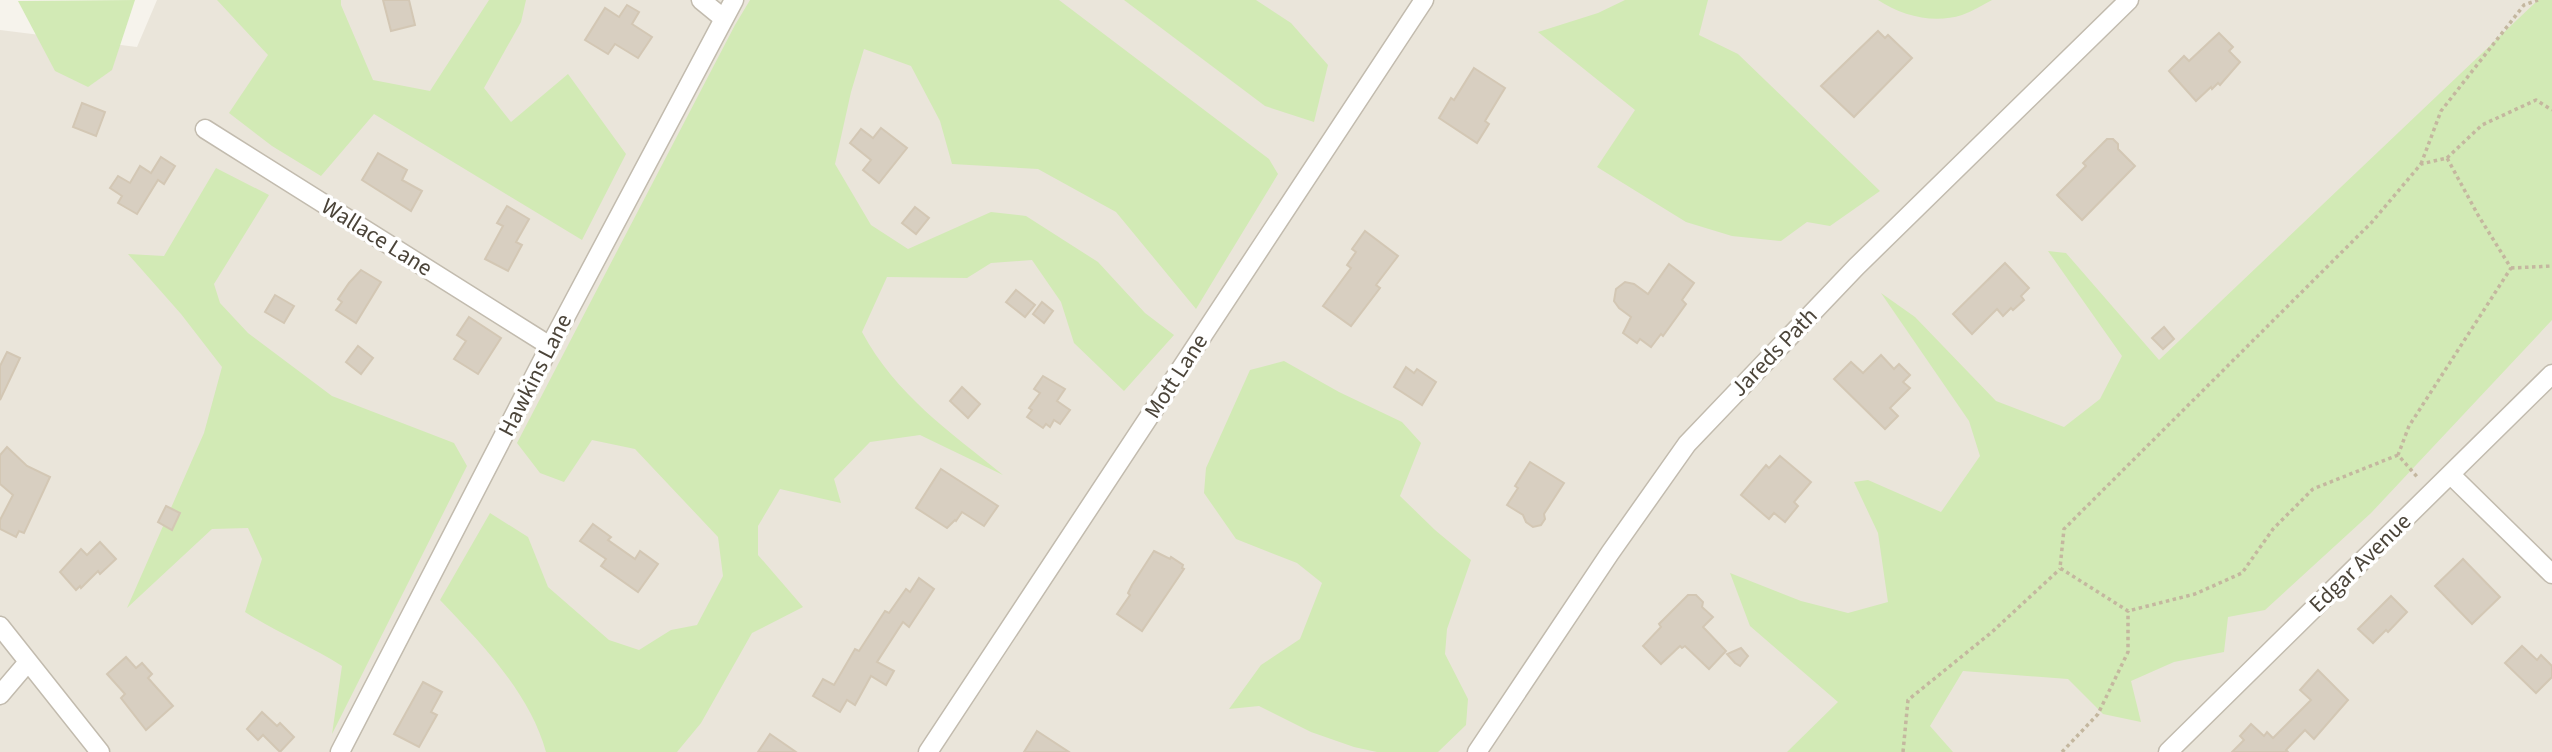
<svg xmlns="http://www.w3.org/2000/svg" width="2552" height="752" font-family="'Source Sans 3',sans-serif">
	<style>
		.residential { fill: #eae5da }
		.green { fill: #d2eab5 }
		.building { fill: #d8cfc1; stroke: #d3c7b4; stroke-width: 2 }
		.lines { fill: none; stroke-linecap: round; stroke-linejoin: round }
		.minor-casing { stroke: #c2bbae; stroke-width: 21 }
		.path { stroke: #c4b79f; stroke-width: 3.5; stroke-dasharray: 3.5 3.5; stroke-linecap: butt }
		.minor { stroke: #fff; stroke-width: 18 }
		.labels { text-anchor: middle; dominant-baseline: central; stroke-width: 7; stroke-linejoin: round; paint-order: stroke }
		.street-label { font-size: 23px; fill: #4b4439; stroke: #fff }
	</style>
	<rect width="100%" height="100%" fill="#f6f3ec"/>
	<!-- residential -->
	<path class="residential" d="M157,0h2395v752h-2552v-722l137,17z"/>
	<!-- green -->
	<g class="green">
		<path d="M135,0l-23,70 -24,17 -33,-16 -37,-70z"/>
		<path d="M217,0h124v5l32,75 57,11 59,-91h37l-5,22 -37,66 27,34 57,-48 58,80 -44,86 -208,-126 -53,62 -49,-30 -43,-33 39,-58z"/>
		<path d="M750,0h309l210,159 9,15 -82,135 -80,-97 -78,-43 -86,-5 -12,-43 -29,-55 -47,-17 -13,43 -16,72 36,61 37,24 83,-37 35,4 72,46 47,51 29,22 -50,56 -50,-48 -13,-41 -29,-42 -41,3 -24,15 -80,-1 -25,55c34,63 87,99 141,143l-83,-40 -50,7 -36,37 7,24 -61,-14 -22,37v29l45,52 -51,26 -51,90 -24,29h-131c-16,-59 -65,-109 -106,-152l50,-87 38,24 20,50 61,53 30,10 32,-20 26,-5 26,-49 -5,-39 -83,-88 -43,-9 -28,42 -24,-9 -23,-30 218,-418z"/>
		<path d="M1124,0h132l35,23 37,42 -14,57 -49,-16z"/>
		<path d="M1625,0h83l-9,35 39,19 142,137 -50,35 -23,-4 -26,19 -49,-5 -46,-14 -89,-55 38,-57 -97,-78 60,-19z"/>
		<path d="M1878,0h114c-10,5 -19,11 -30,15 -28,9 -60,1 -84,-15z"/>
		<path d="M2538,0h14v320l-181,193 -106,97 -37,7 -4,35 -50,10 -43,19 10,41 -38,-8 -35,-35 -105,-8 -33,55 23,26h-166l51,-50 -88,-76 -20,-53 71,28 47,12 40,-11 -10,-69 -24,-51 14,-2 73,32 39,-56 -11,-35 -88,-128 34,24 81,84 68,26 36,-28 22,-43 -74,-105 18,2 93,107z"/>
		<path d="M216,168l53,27 -55,89 6,19 28,30 84,63 122,47 13,23 -135,268 10,-68c-32,-20 -66,-34 -97,-54l17,-53 -14,-31 -36,1 -85,79 77,-175 18,-66 -41,-53 -53,-60 36,2z"/>
		<path d="M1284,361l55,31 63,30 19,21 -21,53 35,34 36,30 -24,69 -2,25 23,45 -2,26 -28,27h-61l-23,-5 -43,-15 -52,-26 -30,3 32,-44 39,-26 22,-56 -25,-20 -61,-24 -32,-46 2,-25 44,-98z"/>
	</g>
	<!-- building -->
	<g class="building">
		<path d="M383,0h26l6,25 -24,6z"/>
		<path d="M627,5l12,7 -7,12 20,13 -14,21 -23,-14 -7,10 -23,-14 20,-32 14,9z"/>
		<path d="M1878,31l7,7 3,-3 24,23 -58,59 -33,-31z"/>
		<path d="M2219,33l14,14 -4,4 11,11 -20,23 -2,-2 -6,6 -1,-2 -15,14 -27,-30 15,-15 5,5z"/>
		<path d="M1474,68l31,20 -20,33 4,3 -12,19 -38,-25 12,-20 3,2z"/>
		<path d="M82,103l23,9 -9,24 -23,-9z"/>
		<path d="M881,128l26,20 -28,35 -16,-13 8,-10 -21,-17 11,-14 12,9z"/>
		<path d="M2107,139h6l5,5v5l17,17 -53,54 -25,-25 29,-29 -3,-3z"/>
		<path d="M378,153l29,17 -5,10 20,11 -11,20 -49,-31z"/>
		<path d="M161,157l14,9 -11,18 -6,-4 -21,34 -19,-11 4,-7 -12,-8 8,-12 12,7 10,-17 11,7z"/>
		<path d="M507,206l22,13 -13,23 6,3 -14,26 -23,-12 18,-33 -6,-3z"/>
		<path d="M915,207l14,11 -13,16 -14,-11z"/>
		<path d="M1365,231l33,25 -22,29 4,3 -29,38 -28,-20 28,-38 -4,-3 9,-13 -4,-3z"/>
		<path d="M2005,263l24,25 -8,8 3,4 -11,10 -2,-2 -8,8 -6,-7 -25,25 -19,-20z"/>
		<path d="M1669,264l25,19 -12,17 4,4 -23,32 -2,-2 -10,13 -11,-8 -3,4 -14,-10 8,-16 -12,-9 -5,-7 2,-12 9,-7 9,2 14,10z"/>
		<path d="M361,270l20,12 -25,41 -20,-13 6,-8 -4,-3 11,-16z"/>
		<path d="M1016,290l19,15 -10,12 -19,-15z"/>
		<path d="M275,295l19,11 -10,17 -19,-11z"/>
		<path d="M1042,302l11,9 -9,12 -11,-9z"/>
		<path d="M469,317l32,21 -23,36 -24,-15 12,-18 -9,-6z"/>
		<path d="M2164,327l10,12 -11,10 -11,-11z"/>
		<path d="M358,346l15,12 -12,16 -15,-12z"/>
		<path d="M7,352l13,6 -20,42v-34z"/>
		<path d="M1881,355l13,14 5,-5 11,11 -7,7 7,6 -20,20 8,8 -13,13 -51,-50 17,-17 12,11z"/>
		<path d="M1406,367l8,6 3,-4 19,13 -14,23 -28,-18z"/>
		<path d="M1043,376l22,13 -8,12 13,9 -10,14 -6,-4 -4,7 -4,-3 -3,4 -16,-11 5,-7 -3,-2 11,-15 -6,-4z"/>
		<path d="M962,387l18,17 -12,14 -18,-17z"/>
		<path d="M7,447l20,19 23,11 -26,56 -5,-2 -3,6 -16,-8v-9l13,-25 -13,-11v-29z"/>
		<path d="M1780,456l31,26 -17,20 4,4 -13,16 -11,-9 -5,6 -28,-24 25,-30 3,3z"/>
		<path d="M1530,462l34,21 -20,31 1,5 -4,6 -8,2 -7,-5 -3,-7 -16,-10 11,-17 -3,-2z"/>
		<path d="M941,469l57,37 -14,20 -22,-14 -6,9 -1,-1 -8,8 -31,-20z"/>
		<path d="M166,506l14,7 -8,17 -14,-8z"/>
		<path d="M593,524l18,13 -3,3 27,19 5,-8 18,13 -20,28 -37,-26 5,-7 -26,-18z"/>
		<path d="M100,542l16,17 -16,15 -2,-3 -17,17 -1,-2 -4,4 -16,-18 21,-23 6,6z"/>
		<path d="M1154,551l16,8 1,-2 12,8 -1,3 2,1 -42,62 -25,-17 13,-19 -2,-2 4,-8z"/>
		<path d="M2463,559l37,38 -28,27 -37,-38z"/>
		<path d="M919,578l15,11 -25,38 -6,-5 -26,40 17,9 -8,14 -15,-9 -16,29 -8,-5 -7,12 -27,-16 10,-17 11,6 21,-36 4,2 26,-40 4,2 17,-24 4,3z"/>
		<path d="M1688,595h8l7,7 -1,5 11,10 -10,10 23,24 -17,18 -24,-23 -3,2 -2,-2 -19,18 -18,-18 18,-19 -2,-3z"/>
		<path d="M2391,596l16,16 -19,20 -2,-2 -13,13 -15,-14z"/>
		<path d="M2522,646l15,14 4,-5 11,11v11l-16,16 -31,-30z"/>
		<path d="M1741,648l7,8 -8,10 -5,-3 -8,-9z"/>
		<path d="M126,657l10,11 6,-5 10,11 -4,4 25,28 -27,24 -25,-32 4,-4 -18,-20z"/>
		<path d="M2318,670l30,30 -34,39 -9,-9 -19,20 2,2h-56l12,-12 -4,-4 11,-12 13,12 3,-4 6,6 38,-38 -11,-10z"/>
		<path d="M423,682l19,10 -11,20 6,3 -18,32 -25,-13z"/>
		<path d="M262,712l15,14 3,-3 14,14 -14,15 -17,-17 -5,5 -11,-11z"/>
		<path d="M1037,731l32,21h-45z"/>
		<path d="M770,734l26,18h-38z"/>
	</g>
	<g class="lines">
		<defs>
			<g id="minor">
				<path d="M701,0l22,18"/>
				<path d="M205,129l345,217"/>
				<path d="M2451,475l101,99"/>
				<path d="M0,626l100,126"/>
				<path d="M0,695l28,-33"/>
				<path d="M340,752l210,-406 184,-346"/>
				<path d="M928,752l496,-752"/>
				<path d="M1477,752l133,-199 77,-109 169,-177 273,-267"/>
				<path d="M2168,752l384,-378"/>
			</g>
		</defs>
		<!-- minor casing -->
		<use href="#minor" class="minor-casing"/>
		<!-- path -->
		<g class="path">
			<path d="M2447,158l35,-33 54,-25 16,10"/>
			<path d="M2421,164l20,-53 83,-106 14,-5"/>
			<path d="M2511,268l41,-2"/>
			<path d="M2398,455l-85,34 -40,40 -31,44 -47,21 -67,17 -68,-43 4,-39 308,-307 49,-58 26,-6 31,57 33,53 -102,158 -11,29 21,24"/>
			<path d="M1903,752l5,-52 84,-68 68,-63"/>
			<path d="M2062,752l36,-38 30,-62v-41"/>
		</g>
		<!-- minor -->
		<use href="#minor" class="minor"/>
	</g>
	<g class="labels">
		<!-- street labels -->
		<g class="street-label">
			<text transform="translate(377 237) rotate(32)">Wallace Lane</text>
			<text transform="translate(1774 352) rotate(-46)">Jareds Path</text>
			<text transform="translate(535 375) rotate(-63)">Hawkins Lane</text>
			<text transform="translate(1176 376) rotate(-57)">Mott Lane</text>
			<text transform="translate(2360 563) rotate(-44)">Edgar Avenue</text>
		</g>
	</g>
</svg>
